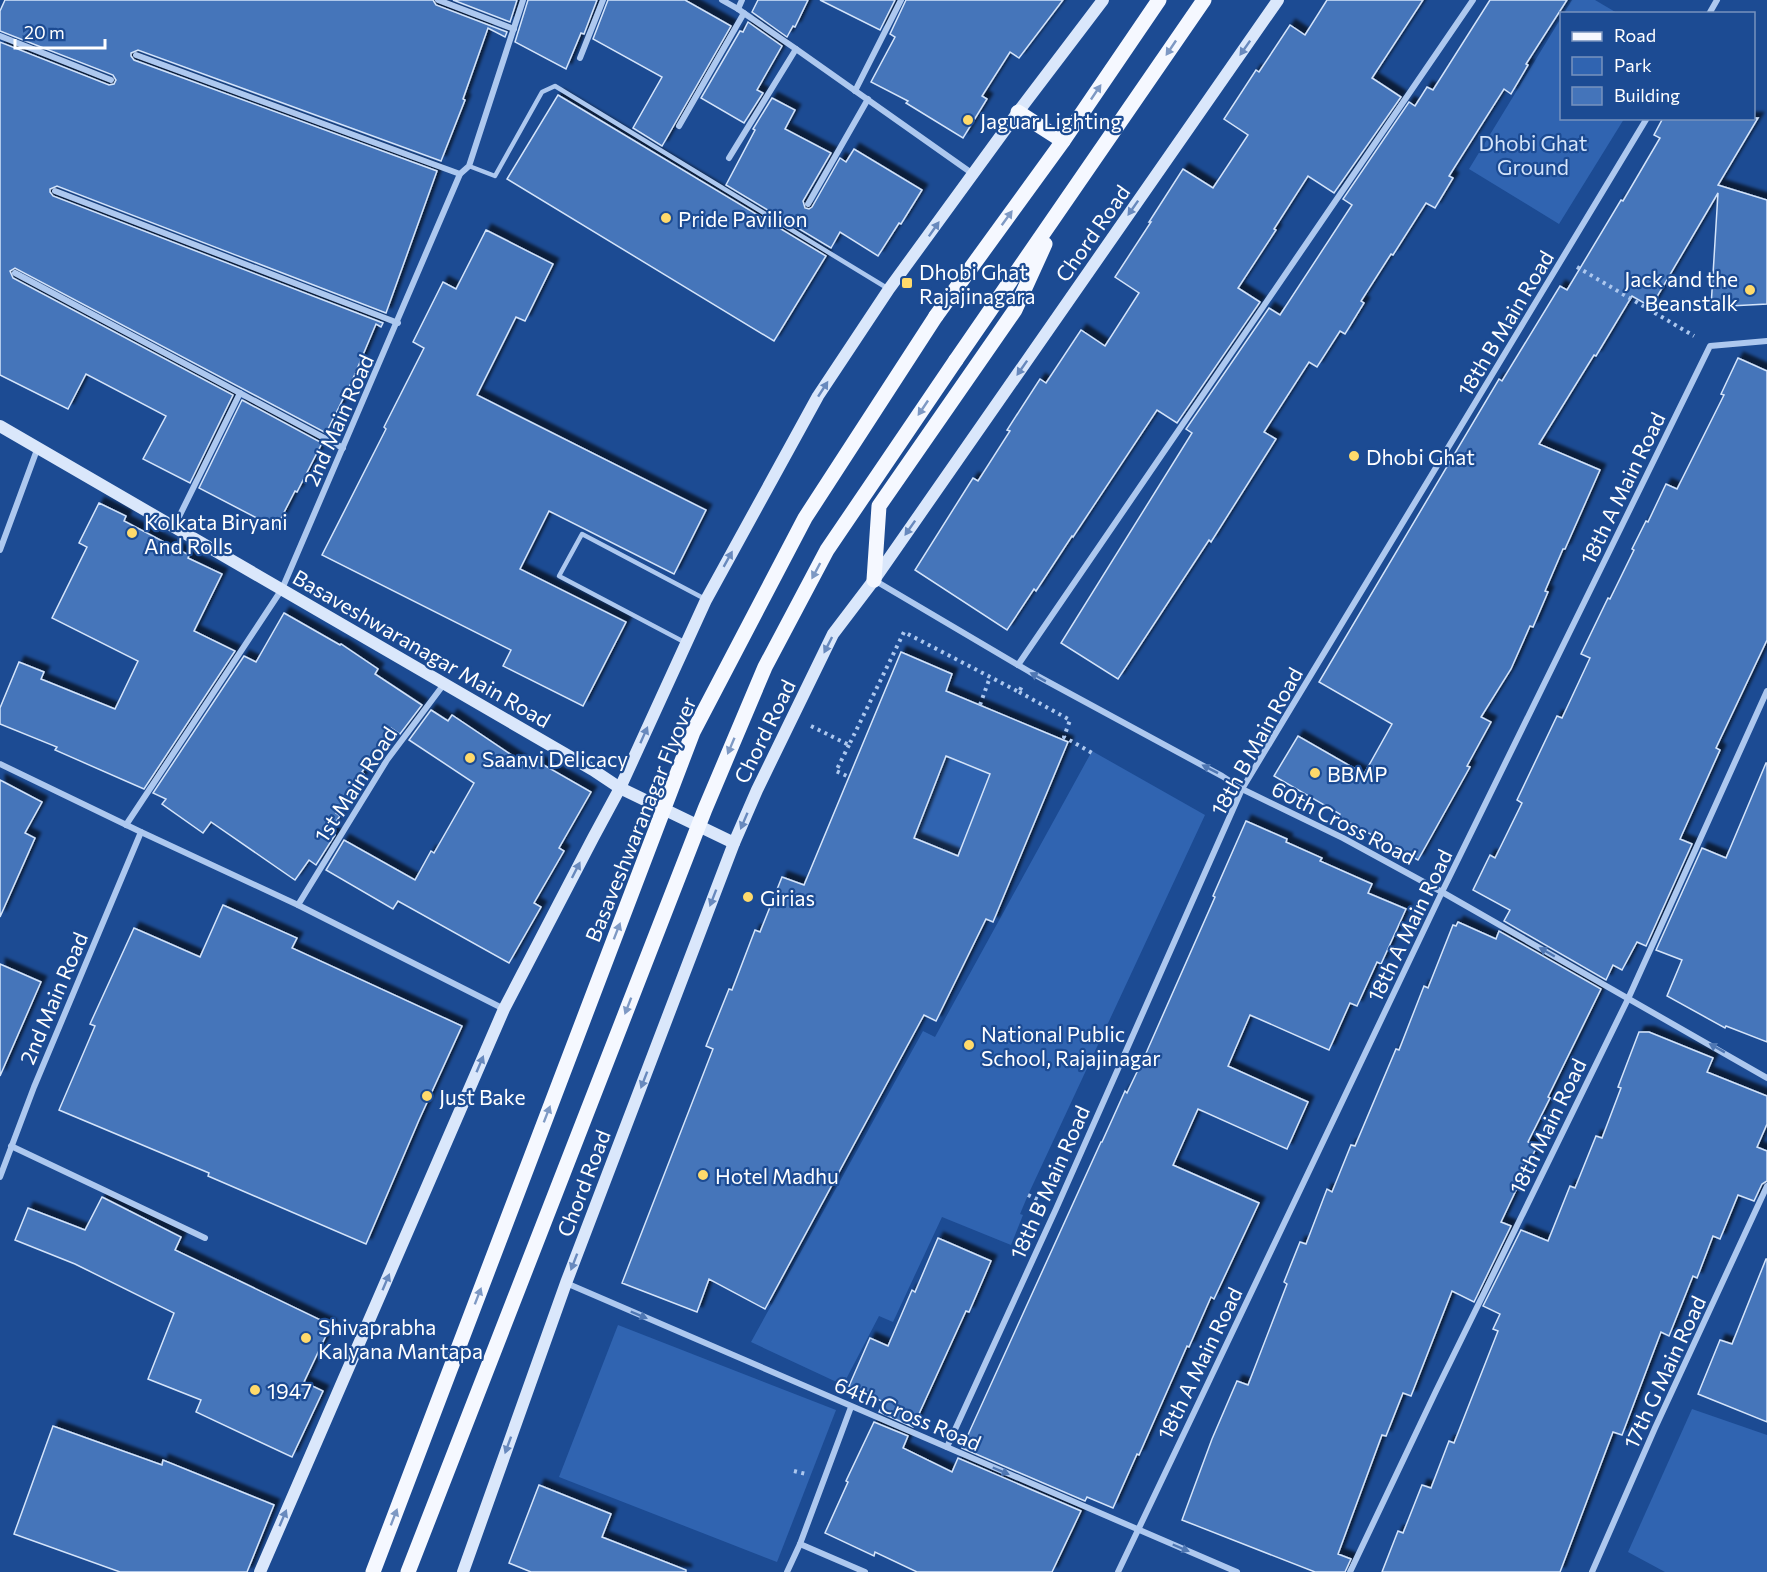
<svg xmlns="http://www.w3.org/2000/svg" width="1767" height="1572" font-family="Commissioner,sans-serif">
	<style>
		.green { fill: #3064b1 }
		.building { fill: #4474ba; stroke: #d4e4fa; stroke-width: 1.5; fill-rule: evenodd; filter: url(#shadow) }
		.lines { fill: none; stroke-linecap: round; stroke-linejoin: round }
		.path { stroke: #adc8ef; stroke-width: 4; stroke-dasharray: 3 4.5; stroke-linecap: butt }
		.lane { stroke: #adc8ef; stroke-width: 4.5 }
		.street { stroke: #adc8ef; stroke-width: 6 }
		.secondary { stroke: #dae7fb; stroke-width: 12 }
		.primary { stroke: #f5f8ff; stroke-width: 15 }
		.primary-bridge { stroke: #f5f8ff; stroke-width: 15 }
		.oneway { fill: #7e99c4 }
		.oneway2 { fill: #6889bd }
		.oneway3 { fill: #4f77b3 }
		.poi-dot { fill: #ffda6b; stroke: #1c4b93; stroke-width: 2 }
		.labels { text-anchor: middle; dominant-baseline: central; stroke-width: 4.5; stroke-linejoin: round; paint-order: stroke }
		.poi-label { font-size: 21px; fill: #fff; stroke: #1c4b93; text-anchor: start }
		.park-label { font-size: 21px; fill: #d4e4fa; stroke: #1c4b93 }
		.street-label { font-size: 21px; fill: #fff; stroke: #1c4b93 }
	</style>
	<defs>
		<filter id="shadow"><feDropShadow dx="5.5" dy="-5.5" stdDeviation="1.5" flood-color="#0009"/></filter>
	</defs>
	<rect width="100%" height="100%" fill="#1c4b93"/>
	<!-- green -->
	<g class="green">
		<path d="M1572,0h23l22,13h-53z"/>
		<path d="M1561,18l1,100 62,1 -65,105 -90,-55z"/>
		<path d="M1092,751l113,64 -177,380 -8,19 3,1 -12,30 -69,-28 -49,105 -14,-6 -36,69 -92,-43 172,-311 12,6z"/>
		<path d="M946,756l44,18 -32,82 -44,-18z"/>
		<path d="M618,1325l218,85 -59,152 -218,-85z"/>
		<path d="M1692,1409l75,26v137h-102l-37,-20z"/>
	</g>
	<!-- building -->
	<g class="building">
		<path d="M5,0h428l3,5 71,27 -2,5 -17,-9 -25,71 2,1 -24,61 -303,-111 -7,3v3l3,4 303,111 -51,142 -329,-127 -7,3v3l3,4 330,127 -2,4 -5,-3 -24,57 -26,52 -311,-165 -5,3 3,7 220,117 -43,88 -47,-24 23,-43 -80,-42 -18,35 -68,-34v-333l109,43 5,-1 2,-4 -3,-5 -113,-44v-20z"/>
		<path d="M453,0h64l-7,22z"/>
		<path d="M528,0h69l-13,34 -3,-1 -15,36 -51,-27z"/>
		<path d="M608,0h77l46,26 -69,120 -29,-18 29,-51 -69,-38z"/>
		<path d="M758,0h50l-13,27 -2,-1 -6,11 -35,-25z"/>
		<path d="M820,0h75l-15,30z"/>
		<path d="M906,0h157l-44,58 -9,-6 -28,44 5,3 -24,39 -57,-35 2,-2 -37,-19 24,-45 -5,-3z"/>
		<path d="M1327,0h96l-51,78 29,19 -67,96 -26,-17 -34,53 2,1 -38,58 22,14 -83,121 -20,-13 -84,127 -1,-1 -36,55 -2,-2 -27,41 -92,-60 58,-92 5,3 32,-50 -3,-1 33,-51 6,4 35,-53 24,16 34,-53 -24,-16 36,-55h-2l34,-53 30,19 35,-53 -24,-16 32,-49 3,2 31,-47 15,10z"/>
		<path d="M1490,0h77l-41,64 2,1 -17,29 -7,-5 -55,87 4,2 -18,30 -9,-5 -33,52 -2,-1 -30,47 3,2 -19,31 -5,-3 -23,36 -8,-5 -45,70 12,7 -65,103 -2,-2 -91,139 -57,-36 131,-210 -6,-4 83,-121 11,7 72,-110 -9,-6 66,-97 6,4 12,-19 6,3z"/>
		<path d="M748,22l34,24 -25,44 6,3 -19,30 -43,-25 39,-67 3,1z"/>
		<path d="M558,95l268,161 -52,85 -267,-162z"/>
		<path d="M772,98l23,12 -10,19 46,24 -28,48 2,7 4,1 3,-2 28,-49 6,4 8,-13 68,41 -21,34 -2,-1 -21,33 -38,-24 -9,16 -105,-63 29,-55 -2,-1z"/>
		<path d="M1663,118h95l-40,67 49,15v104l-56,3 7,-114 -67,114 -19,-11 -36,60 -2,-1 -55,89 61,26 -35,79h-2l-18,42 3,1 -15,35 -3,-1 -19,43 -30,48 10,5 -24,44 3,1 -52,93 -79,-43 1,-3 -66,-38 24,-40 66,38 28,-50 -73,-42 180,-303 3,2 58,-95 7,4 54,-90 2,1 37,-63 -6,-3z"/>
		<path d="M486,230l67,34 -28,57 -9,-4 -39,78 229,115 -32,64 -125,-63 -29,58 106,53 -43,84 -80,-40 8,-16 -189,-95 64,-126 -2,-2 40,-79 -11,-6 30,-60 13,7z"/>
		<path d="M1738,358l29,13v269l-51,108 4,2 -40,89 12,5 -46,102 -9,-4 -15,28 -9,-5 -7,15 -102,-59 6,-11 -37,-20 17,-35 5,3 27,-55 -5,-3 40,-84 5,2 28,-60 -9,-4 27,-56 2,1 24,-49 -2,-1 14,-28 2,1 18,-38 11,5 47,-94 -3,-1z"/>
		<path d="M242,400l80,43 -25,49 -2,-1 -19,37 -77,-40z"/>
		<path d="M99,503l27,13 -2,5 65,34 -1,3 34,16 -28,57 41,20 -91,138 -89,-39 2,-3 -57,-23v-16l19,-46 25,10 -3,7 74,30 23,-48 -86,-43 35,-71 -8,-4z"/>
		<path d="M284,613l56,32 1,-1 37,25 -3,5 47,31 -22,29 -9,-6 -29,44 2,2 -28,39 4,3 -11,15 6,4 -19,30 -7,-5 -14,20 -84,-58 -8,11 -41,-29 4,-5 -13,-6 91,-137 12,6z"/>
		<path d="M901,652l51,22 -6,17 122,51 -75,180 -7,-3 -50,102 -12,-6 -159,294 -56,-30 -12,33 -75,-29 91,-234 -7,-3 23,-57 3,1 23,-60 5,2 22,-55 22,8zM946,756l44,18 -32,82 -44,-18z"/>
		<path d="M431,710l17,11 4,-6 79,53 4,-8 56,32 -32,56 5,3 -30,52 7,4 -32,56 -111,-62 -5,8 -67,-39 18,-30 71,40 16,-29 3,2 40,-70 -65,-43z"/>
		<path d="M1766,763h1v279l-41,-16 -1,2 -58,-32 15,-36 -26,-10 46,-102 24,10z"/>
		<path d="M0,780l42,22 -17,31 10,5 -35,79z"/>
		<path d="M1246,821l41,18 -1,3 36,16 -2,3 52,23 -4,9 38,16 -25,55 -4,-2 -20,44 -7,-3 -21,47 -79,-35 -22,51 80,36 -21,47 -89,-40 -25,56 86,38 -45,96 -3,-2 -22,50 -2,-1 -48,109 -2,-1 -24,54 -26,-11 -2,4 -123,-53 139,-306h1l23,-51 2,2 20,-42 68,-154 -2,-1z"/>
		<path d="M223,905l74,33 -5,10 170,78 -43,94 -53,124 -158,-68 1,-3 -150,-63 36,-84 -5,-2 44,-96 66,29z"/>
		<path d="M1458,922l38,17 3,-8 102,58 -53,108 2,1 -22,44 9,4 -36,76 10,4 -37,76 -22,-11 -41,105 -8,-3 -17,43 -4,-1 -44,119 13,5 -6,13h-30l-133,-52 30,-81 25,-58 11,4 39,-101 -3,-2 16,-40 6,2 21,-55 5,3 19,-47 4,1 41,-97 3,1 25,-64 4,2 25,-63 3,1z"/>
		<path d="M0,964l41,18 -41,94z"/>
		<path d="M1639,1032h10l64,26 -6,14 60,24v28l-10,23 10,4v30l-5,3 -8,17 -16,-6 -18,44 -7,-3 -16,42 -4,-2 -24,60 -8,-4 -39,103 -9,-3 -53,140h-178l16,-41 5,2 19,-48 9,3 18,-47 5,2 44,-112 -5,-2 7,-15 -17,-8 38,-76 27,11 22,-55 5,2 21,-52 6,2 19,-50 -3,-1z"/>
		<path d="M102,1197l79,40 -6,13 156,75 -27,57 19,9 -31,66 -96,-45 5,-12 -53,-21 26,-66 -99,-49 -60,-24 13,-32 57,22z"/>
		<path d="M938,1238l53,23 -22,51 -3,-1 -53,116 -34,-15 5,-10 -35,-16 21,-48 18,8 24,-56 3,2z"/>
		<path d="M1766,1259h1v163l-69,-28 22,-54 12,4z"/>
		<path d="M874,1422l34,14 -5,12 49,24 6,-14 123,53 -29,61h-135l-42,-20 -1,4 -49,-23 23,-51 -2,-1z"/>
		<path d="M53,1426l109,39 1,-5 111,45 -27,67h-127l-106,-38z"/>
		<path d="M539,1485l72,29 -9,23 84,33v2h-155l-22,-9z"/>
	</g>
	<g class="lines">
		<!-- path -->
		<g class="path">
			<path d="M1577,267l117,69"/>
			<path d="M1019,692l51,28 -6,17 28,16"/>
			<path d="M980,705l10,-28"/>
			<path d="M811,726l38,19 55,-113 115,60 3,-6"/>
			<path d="M849,745l-13,26 13,6"/>
			<path d="M1028,1195l13,6"/>
			<path d="M794,1471l12,3"/>
		</g>
		<!-- lane -->
		<g class="lane">
			<path d="M469,166l26,10 47,-84 13,-6 332,202"/>
			<path d="M686,643l-127,-67 23,-42 123,65"/>
		</g>
		<!-- street -->
		<g class="street">
			<path d="M438,0l76,29"/>
			<path d="M722,0l16,9 58,40 177,125"/>
			<path d="M738,9l4,-9"/>
			<path d="M1709,14l8,-14"/>
			<path d="M0,36l111,44"/>
			<path d="M136,55l324,119"/>
			<path d="M580,58l23,-58"/>
			<path d="M855,91l46,-91"/>
			<path d="M679,126l65,-113"/>
			<path d="M729,158l67,-109"/>
			<path d="M55,191l343,132"/>
			<path d="M808,204l60,-105"/>
			<path d="M15,273l328,175"/>
			<path d="M174,527l66,-134"/>
			<path d="M0,550l38,-103"/>
			<path d="M874,580l156,92 192,104 20,13 101,49 99,54 325,186"/>
			<path d="M1018,665l455,-665"/>
			<path d="M0,764l141,68 157,73 206,104"/>
			<path d="M126,825l156,-236 178,-415 9,-8 54,-166"/>
			<path d="M298,905l89,-145 57,-76"/>
			<path d="M11,1146l194,92"/>
			<path d="M0,1177l34,-90 107,-255"/>
			<path d="M566,1283l671,289"/>
			<path d="M947,1447l109,-238 186,-420 405,-671"/>
			<path d="M800,1544l65,28"/>
			<path d="M787,1572l13,-28 51,-137"/>
			<path d="M1118,1572l324,-680 268,-546 57,-5"/>
			<path d="M1350,1572l86,-181 192,-392 139,-308"/>
			<path d="M1592,1572l63,-144 112,-242"/>
		</g>
		<!-- secondary -->
		<g class="secondary">
			<path d="M0,426l593,344 27,18 114,55"/>
			<path d="M260,1572l244,-563 89,-171 27,-50 86,-188 112,-204 71,-107 129,-177 85,-112"/>
			<path d="M463,1572l103,-289 168,-440 23,-53 76,-156 41,-54 404,-580"/>
		</g>
		<!-- primary -->
		<g class="primary">
			<path d="M1018,112l45,29"/>
			<path d="M936,316l127,-175 96,-141"/>
			<path d="M956,360l248,-360"/>
			<path d="M874,580l5,-74 136,-196 30,-66"/>
		</g>
		<!-- primary-bridge -->
		<g class="primary-bridge">
			<path d="M373,1572l320,-840 112,-214 131,-202"/>
			<path d="M408,1572l297,-763 60,-142 62,-117 129,-190"/>
		</g>
	</g>
	<!-- one-way arrows -->
	<defs><path id="oneway-solid" d="M-6-.8H1V-3.2L6.5 0L1 3.2V.8H-6Z" transform="scale(1.5)"/></defs>
	<g class="oneway">
		<use href="#oneway-solid" transform="translate(1171 48) rotate(124)"/>
		<use href="#oneway-solid" transform="translate(1096 92) rotate(-56)"/>
		<use href="#oneway-solid" transform="translate(1007 218) rotate(-54)"/>
		<use href="#oneway-solid" transform="translate(923 408) rotate(124)"/>
		<use href="#oneway-solid" transform="translate(816 571) rotate(118)"/>
		<use href="#oneway-solid" transform="translate(731 746) rotate(113)"/>
		<use href="#oneway-solid" transform="translate(617 931) rotate(-69)"/>
		<use href="#oneway-solid" transform="translate(628 1006) rotate(111)"/>
		<use href="#oneway-solid" transform="translate(547 1114) rotate(-69)"/>
		<use href="#oneway-solid" transform="translate(478 1296) rotate(-69)"/>
		<use href="#oneway-solid" transform="translate(394 1517) rotate(-69)"/>
	</g>
	<g class="oneway2">
		<use href="#oneway-solid" transform="translate(1245 48) rotate(125)"/>
		<use href="#oneway-solid" transform="translate(1133 208) rotate(125)"/>
		<use href="#oneway-solid" transform="translate(934 229) rotate(-55)"/>
		<use href="#oneway-solid" transform="translate(1022 368) rotate(125)"/>
		<use href="#oneway-solid" transform="translate(823 389) rotate(-57)"/>
		<use href="#oneway-solid" transform="translate(910 528) rotate(125)"/>
		<use href="#oneway-solid" transform="translate(728 559) rotate(-61)"/>
		<use href="#oneway-solid" transform="translate(828 645) rotate(117)"/>
		<use href="#oneway-solid" transform="translate(644 735) rotate(-66)"/>
		<use href="#oneway-solid" transform="translate(744 821) rotate(113)"/>
		<use href="#oneway-solid" transform="translate(576 870) rotate(-63)"/>
		<use href="#oneway-solid" transform="translate(713 898) rotate(111)"/>
		<use href="#oneway-solid" transform="translate(480 1064) rotate(-67)"/>
		<use href="#oneway-solid" transform="translate(644 1080) rotate(111)"/>
		<use href="#oneway-solid" transform="translate(574 1262) rotate(111)"/>
		<use href="#oneway-solid" transform="translate(386 1282) rotate(-67)"/>
		<use href="#oneway-solid" transform="translate(508 1445) rotate(110)"/>
		<use href="#oneway-solid" transform="translate(283 1518) rotate(-67)"/>
	</g>
	<g class="oneway3">
		<use href="#oneway-solid" transform="translate(1038 677) rotate(-151)"/>
		<use href="#oneway-solid" transform="translate(1210 769) rotate(-153)"/>
		<use href="#oneway-solid" transform="translate(1547 952) rotate(-150)"/>
		<use href="#oneway-solid" transform="translate(1717 1048) rotate(-151)"/>
		<use href="#oneway-solid" transform="translate(639 1315) rotate(23)"/>
		<use href="#oneway-solid" transform="translate(1001 1471) rotate(23)"/>
		<use href="#oneway-solid" transform="translate(1181 1548) rotate(23)"/>
	</g>
	<!-- markers -->
	<g class="poi-dot">
		<circle cx="968" cy="120" r="6"/>
		<circle cx="666" cy="218" r="6"/>
		<rect x="901" y="277" width="12" height="12" rx="3"/>
		<circle cx="1750" cy="290" r="6"/>
		<circle cx="1354" cy="456" r="6"/>
		<circle cx="132" cy="533" r="6"/>
		<circle cx="470" cy="758" r="6"/>
		<circle cx="1315" cy="773" r="6"/>
		<circle cx="748" cy="897" r="6"/>
		<circle cx="969" cy="1045" r="6"/>
		<circle cx="427" cy="1096" r="6"/>
		<circle cx="703" cy="1175" r="6"/>
		<circle cx="306" cy="1338" r="6"/>
		<circle cx="255" cy="1390" r="6"/>
	</g>
	<g class="labels">
		<!-- poi labels -->
		<g class="poi-label">
			<text x="980" y="120">Jaguar Lighting</text>
			<text x="678" y="218">Pride Pavilion</text>
			<text x="919" y="271">Dhobi Ghat<tspan x="919" dy="24">Rajajinagara</tspan></text>
			<text x="1738" y="278" text-anchor="end">Jack and the<tspan x="1738" dy="24">Beanstalk</tspan></text>
			<text x="1366" y="456">Dhobi Ghat</text>
			<text x="144" y="521">Kolkata Biryani<tspan x="144" dy="24">And Rolls</tspan></text>
			<text x="482" y="758">Saanvi Delicacy</text>
			<text x="1327" y="773">BBMP</text>
			<text x="760" y="897">Girias</text>
			<text x="981" y="1033">National Public<tspan x="981" dy="24">School, Rajajinagar</tspan></text>
			<text x="439" y="1096">Just Bake</text>
			<text x="715" y="1175">Hotel Madhu</text>
			<text x="318" y="1326">Shivaprabha<tspan x="318" dy="24">Kalyana Mantapa</tspan></text>
			<text x="267" y="1390">1947</text>
		</g>
		<!-- park labels -->
		<g class="park-label">
			<text x="1533" y="142">Dhobi Ghat<tspan x="1533" dy="24">Ground</tspan></text>
		</g>
		<!-- street labels -->
		<g class="street-label">
			<text transform="translate(1092 233) rotate(-55)">Chord Road</text>
			<text transform="translate(1505 323) rotate(-59)">18th B Main Road</text>
			<text transform="translate(338 420) rotate(-66)">2nd Main Road</text>
			<text transform="translate(1622 488) rotate(-64)">18th A Main Road</text>
			<text transform="translate(422 648) rotate(30)">Basaveshwaranagar Main Road</text>
			<text transform="translate(764 731) rotate(-64)">Chord Road</text>
			<text transform="translate(1256 741) rotate(-61)">18th B Main Road</text>
			<text transform="translate(355 784) rotate(-57)">1st Main Road</text>
			<text transform="translate(640 819) rotate(-68)">Basaveshwaranagar Flyover</text>
			<text transform="translate(1344 822) rotate(27)">60th Cross Road</text>
			<text transform="translate(1409 925) rotate(-64)">18th A Main Road</text>
			<text transform="translate(53 998) rotate(-67)">2nd Main Road</text>
			<text transform="translate(1547 1126) rotate(-64)">18th Main Road</text>
			<text transform="translate(1049 1182) rotate(-66)">18th B Main Road</text>
			<text transform="translate(583 1183) rotate(-69)">Chord Road</text>
			<text transform="translate(1199 1363) rotate(-64)">18th A Main Road</text>
			<text transform="translate(1664 1372) rotate(-65)">17th G Main Road</text>
			<text transform="translate(908 1413) rotate(23)">64th Cross Road</text>
		</g>
	</g>
	<!-- legend -->
	<rect x="1560" y="12" width="195" height="108" fill="#1c4b93" stroke="#7793be" stroke-width="1.5"/>
	<rect x="1572" y="32" width="30" height="9" fill="#f5f8ff" stroke="#7793be" stroke-width="1.5"/>
	<text x="1614" y="42" font-size="18" fill="#ffffff">Road</text>
	<rect x="1572" y="57" width="30" height="18" fill="#3064b1" stroke="#7793be" stroke-width="1.5"/>
	<text x="1614" y="72" font-size="18" fill="#ffffff">Park</text>
	<rect x="1572" y="87" width="30" height="18" fill="#4474ba" stroke="#7793be" stroke-width="1.5"/>
	<text x="1614" y="102" font-size="18" fill="#ffffff">Building</text>
	<!-- scale -->
	<path d="M15 39v9h90v-9" fill="none" stroke="#ffffff" stroke-width="3"/>
	<text x="24" y="39" font-size="18" fill="#ffffff" stroke="#1c4b93" stroke-width="4.5" paint-order="stroke">20 m</text>
</svg>
